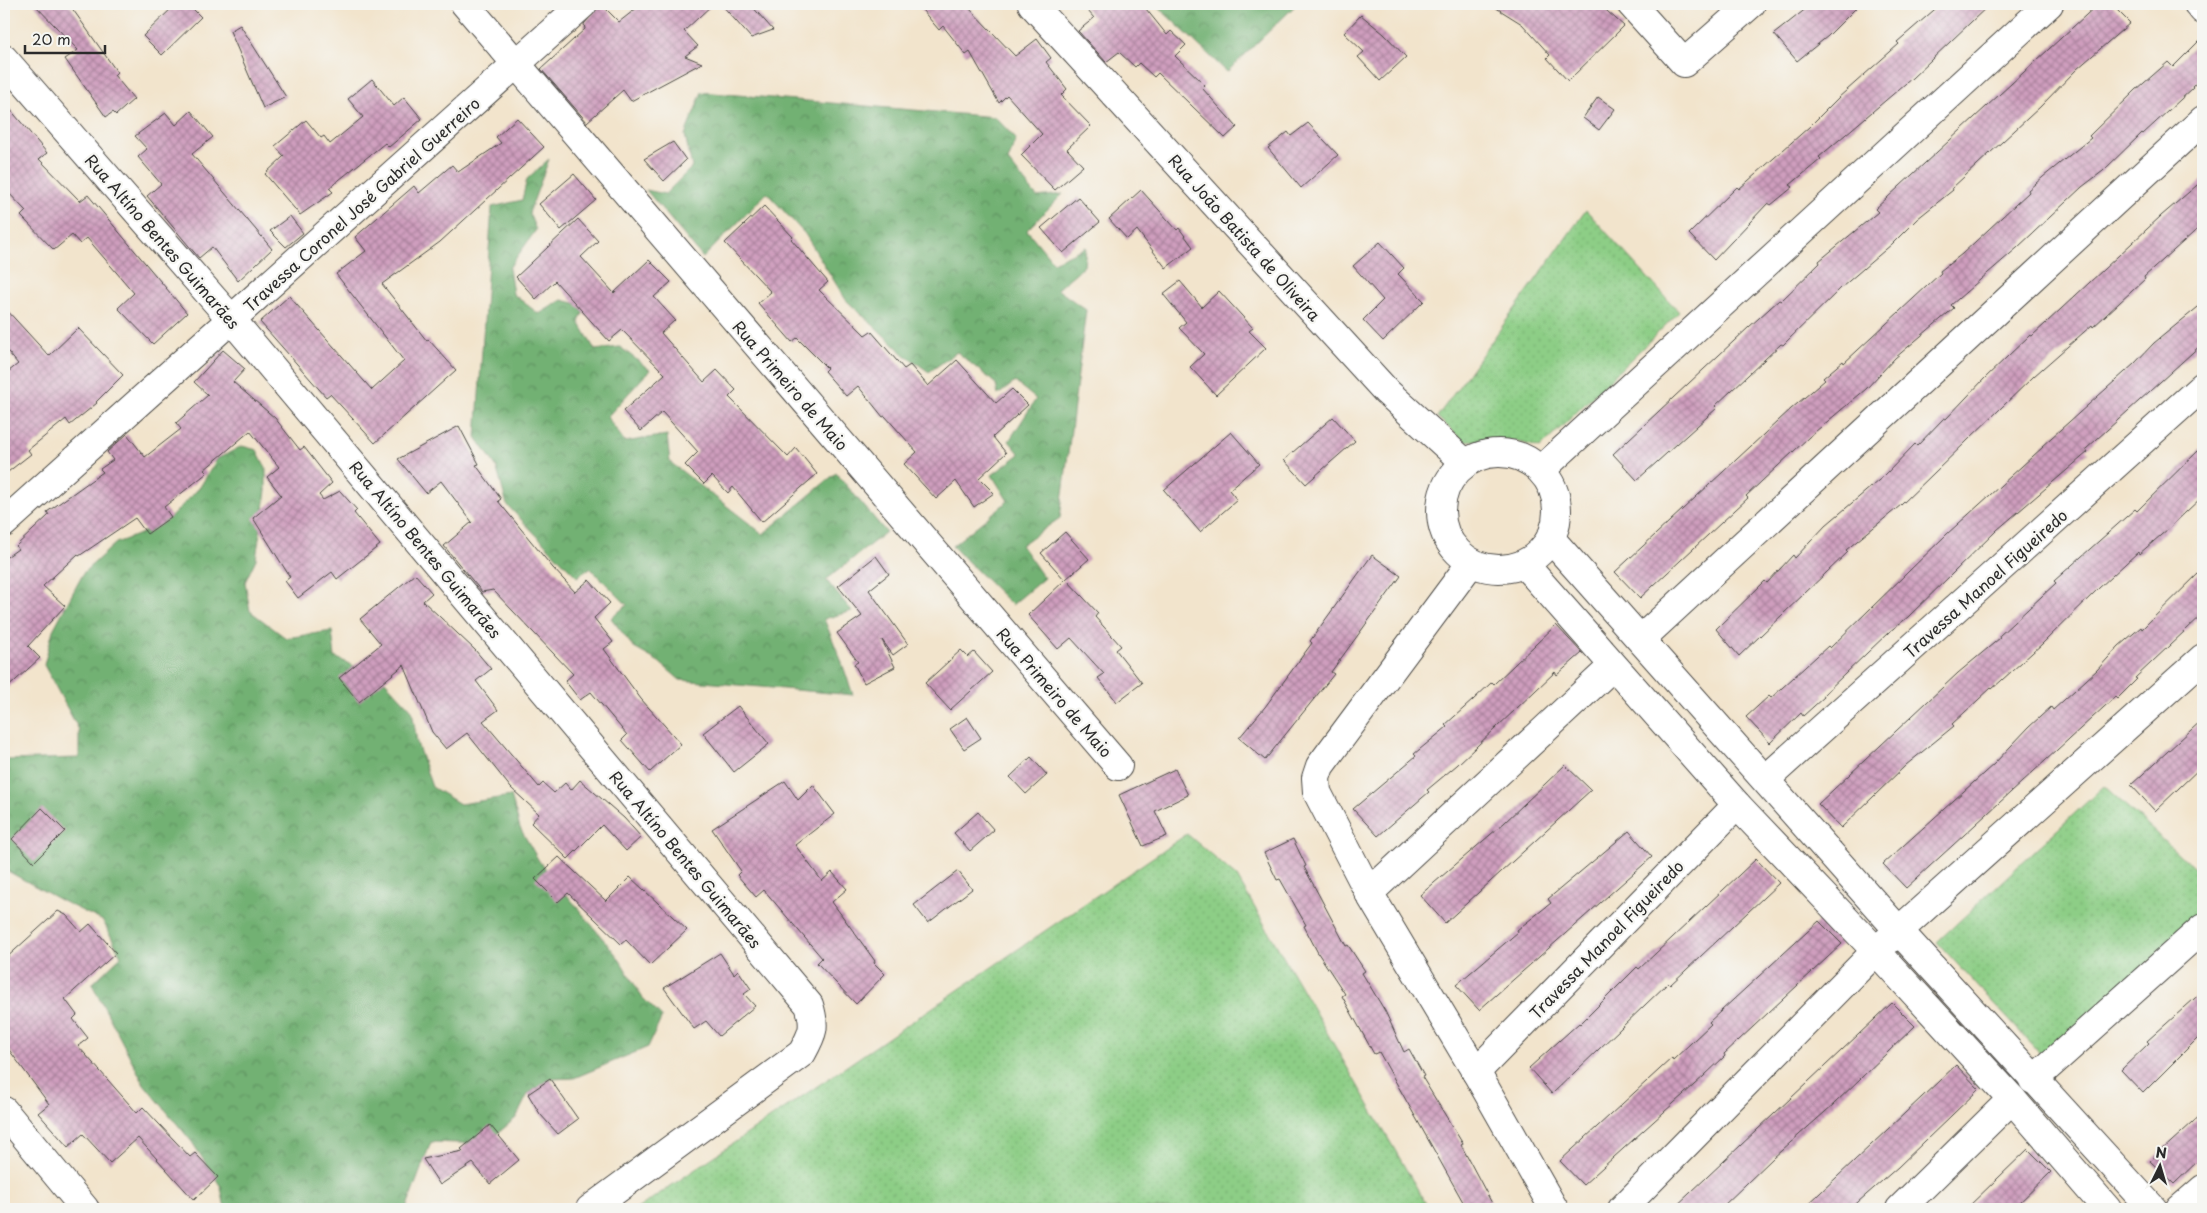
<svg xmlns="http://www.w3.org/2000/svg" width="2207" height="1213" font-family="'Playpen Sans',sans-serif">
	<style>
		.grass { fill: url(#grass-dots); stroke: #5c7c58 }
		.forest { fill: url(#forest-crowns); stroke: #4e6e4f }
		.building { fill: url(#building-cross-hatch) }
		.lines { fill: none; stroke-linecap: round; stroke-linejoin: round }
		.street-casing { stroke: #494743; stroke-width: 30 }
		.secondary-casing { stroke: #494743; stroke-width: 30 }
		.street { stroke: #fff; stroke-width: 28 }
		.secondary { stroke: #fff; stroke-width: 28 }
		.labels { text-anchor: middle; dominant-baseline: central; stroke-width: 4.5; stroke-linejoin: round; paint-order: stroke }
		.street-label { font-size: 16px; fill: #2b2b2b; stroke: #f6f6f2 }
	</style>
	<defs>
		<pattern id="grass-dots" width="8" height="8" patternUnits="userSpaceOnUse" patternTransform="scale(1.25)"><rect width="8" height="8" fill="#8dce86"/><path d="M2 2h.1M6 6h.1" fill="none" stroke="#7ab174" stroke-width="1.8" stroke-linecap="round"/></pattern>
		<pattern id="forest-crowns" width="20" height="18" patternUnits="userSpaceOnUse" patternTransform="scale(1.25)"><rect width="20" height="18" fill="#72b173"/><path d="M2 6a3 3 0 1 1 6 0M12 15a3 3 0 1 1 6 0" fill="none" stroke="#5e905f"/></pattern>
		<pattern id="building-cross-hatch" width="8" height="8" patternUnits="userSpaceOnUse" patternTransform="scale(1.25)"><rect width="8" height="8" fill="#cf9ebe"/><path d="M0 0l8 8M0 8l8-8" fill="none" stroke="#a8819b"/></pattern>
	</defs>
	<rect width="100%" height="100%" fill="#f6f6f2"/>
	<filter id="ink" filterUnits="userSpaceOnUse"><feTurbulence type="fractalNoise" baseFrequency=".02" numOctaves="2"/><feDisplacementMap in="SourceGraphic" scale="10" xChannelSelector="R" yChannelSelector="G"/><feConvolveMatrix kernelMatrix="1 2 1 2 8 2 1 2 1" color-interpolation-filters="sRGB"/></filter>
	<filter id="wash" filterUnits="userSpaceOnUse"><feTurbulence type="fractalNoise" baseFrequency=".0096" numOctaves="4" result="noise"/><feDisplacementMap in="SourceGraphic" scale="20" xChannelSelector="R" yChannelSelector="G"/><feGaussianBlur stdDeviation="1.12" result="paint"/><feColorMatrix in="noise" values="0 0 0 0 0 0 0 0 0 0 0 0 0 0 0 0 0 1.4 0 .05"/><feComposite in="paint" operator="in"/></filter>
	<g filter="url(#wash)">
		<rect width="100%" height="100%" fill="#f2e4cc"/>
		<!-- grass -->
		<g class="grass">
			<path d="M1586,210l93,102 -139,136c-26,-9 -48,-11 -75,-6l-28,-25z"/>
			<path d="M2104,786l99,90v35l-157,149 -109,-118z"/>
			<path d="M1187,834l50,43 192,332h-792z"/>
		</g>
		<!-- forest -->
		<g class="forest">
			<path d="M1155,4h142l-70,68z"/>
			<path d="M702,92l293,25 21,22 -8,22 29,36 26,-3 -36,36 26,32 33,-15 -2,19 -27,23 29,21 -26,208 -39,27 23,33 -32,27 -60,-59 56,-45 -16,-26 28,-21 -11,-13 27,-42 -21,-17 -17,13 -2,-11 -39,-32 -28,20 -25,-18 -58,-54 -41,-66 -38,-41 -64,65 -57,-68 19,4 27,-27 -7,-32z"/>
			<path d="M549,159l-20,54 7,17 -27,38 4,26 26,20 23,-14 24,6 -7,16 16,28 25,-3 30,23 -43,47 18,25 42,-7 3,27 93,72 73,-61 50,59 -60,48 26,31 -28,8 17,41 12,35 -173,-15 -21,-18 -25,-14 -23,-30 16,-13 -37,-37 -13,9 -70,-72 -11,-39 -20,-29 16,-230 30,-7 5,-21z"/>
			<path d="M242,446l15,4 9,18v23l-10,68 -11,23 5,29 36,27 46,-7 3,26 50,24 27,29 5,33 15,44 28,17 51,-8 9,32 19,33 79,96 24,40 20,20 -14,30 -74,31 -24,1 -22,15 -12,24 -31,26 -54,-2 -25,67h-181l-4,-22 -29,-45 -48,-58 -52,-100 29,-28 -18,-35 -41,-20 -58,-32v-109l75,-2v-28l-35,-65 9,-35 31,-58 32,-29 24,-9 31,-17 29,-30 17,-28z"/>
		</g>
		<g id="blocks">
			<!-- building -->
			<g class="building">
				<path d="M34,4h35l48,68 -3,3 20,24 -18,16 -3,-3 -7,5 -41,-58 13,-9z"/>
				<path d="M176,4h12l13,13 -39,38 -19,-19z"/>
				<path d="M601,4l18,18 23,-18h71l-29,27 14,15 -13,10 17,7 -71,38 -8,-11 -36,32 -46,-53 44,-40 -1,-5z"/>
				<path d="M721,4h29l23,26 -22,8z"/>
				<path d="M917,4h52l-2,2 48,50 22,-17 14,19 -5,4 21,27 -6,6 30,31 -24,23 16,17 -28,24 -34,-35 21,-21 -35,-39 -8,8 -29,-51 -4,3 -23,-29 -4,4z"/>
				<path d="M1082,4h60l25,31 4,-4 15,14 -11,11 30,29 -3,3 35,39 -12,11 -67,-65 -4,4 -15,-14 -4,4 -16,-15 -13,10 -28,-31 16,-13z"/>
				<path d="M1490,4h109l25,22 -56,55 -21,-23 3,-3 -28,-31z"/>
				<path d="M1812,4h48l-32,32 -31,25 -23,-27z"/>
				<path d="M1941,4h49l-78,74 -93,79 2,2 -31,26 3,2 -22,18 -3,-2 -54,57 -25,-26 48,-47 2,2 70,-62 29,-29 61,-54 -2,-2z"/>
				<path d="M2098,4h13l19,19 -53,46 -37,38 -88,81 1,2 -36,29 -25,25 -50,43 -59,58 -2,-1 -66,62 2,2 -80,72 -24,-26 136,-127 30,-27 2,1 39,-38 -1,-2 59,-49 -3,-3z"/>
				<path d="M1361,15l23,19 22,23 -26,24 -22,-24 6,-5 -20,-19z"/>
				<path d="M240,25l46,72 -23,11 -33,-77z"/>
				<path d="M2203,37v40l-11,10 1,1 -50,46 -1,-1 -39,38 -21,16 -65,61 -66,57 3,3 -59,50 -29,31 -57,48 -63,59 2,2 -108,100 -25,-26 176,-163 34,-29 -2,-2 20,-17 1,2 97,-90 -1,-2 22,-17 67,-62 -1,-2 15,-13 48,-39 -2,-2 47,-46 32,-28 5,5z"/>
				<path d="M372,79l22,27 10,-9 18,22 -33,28 -4,-4 -56,45 4,4 -33,23 -35,-41 19,-18 -9,-10 31,-26 15,18 3,-2 6,8 33,-27 -15,-18z"/>
				<path d="M1598,97l17,12 -16,21 -16,-12z"/>
				<path d="M4,102l43,51 -8,6 41,42 8,-6 99,118 -34,31 -35,-36 16,-15 -47,-55 -7,6 -8,-9 -18,15 -33,-34 5,-5 -22,-23z"/>
				<path d="M191,111l22,26 -21,17 80,95 -34,32 -26,-34 -13,11 -52,-62 14,-12 -23,-27 9,-8 -12,-13 31,-23 10,12z"/>
				<path d="M517,118l27,29 -104,95 -58,42 45,57 1,-2 28,31 -81,73 -45,-49 -4,3 -66,-75 29,-26 83,94 32,-29 -68,-87 30,-23 -11,-14 59,-51 5,7 33,-28 6,7 43,-29 -5,-6z"/>
				<path d="M1308,123l30,32 -37,33 -33,-40 20,-16 3,4z"/>
				<path d="M673,142l13,18 -22,21 -20,-22z"/>
				<path d="M574,174l22,26 -35,30 -22,-26z"/>
				<path d="M2203,180v44l-59,53 1,2 -52,48 -1,-2 -58,51 -133,129 -55,45 2,2 -109,104 -23,-27 49,-48 2,2 26,-28 2,3 31,-33 59,-50 30,-31 2,2 27,-28 2,1 39,-41 45,-43 2,1 129,-120z"/>
				<path d="M1141,190l36,40 2,-2 14,19 -27,21 -29,-38 -10,9 -18,-20z"/>
				<path d="M1078,197l22,25 -37,31 -22,-25z"/>
				<path d="M764,206l29,31 -2,2 37,43 -9,8 46,45 6,-4 33,38 6,-4 18,21 29,-26 39,43 16,-14 16,16 -35,32 13,16 -27,25 15,15 -20,14 -18,-26 -20,18 -32,-35 13,-12 -32,-36 -2,1 -25,-31 -12,10 -22,-25 3,-3 -30,-30 -5,4 -34,-39 13,-11 -46,-49z"/>
				<path d="M290,216l13,17 -17,14 -16,-16z"/>
				<path d="M578,219l20,22 -17,16 33,36 35,-33 22,22 -17,15 21,23 -14,13 43,49 13,-12 19,20 -7,7 59,60 8,-9 21,26 -55,48 -29,-35 -5,6 -16,-17 -8,8 -19,-19 13,-13 -36,-40 -21,19 -18,-20 42,-37 -43,-44 -13,11 -54,-60 -19,18 -20,-22z"/>
				<path d="M1380,242l24,26 -6,6 26,27 -41,40 -20,-21 20,-20 -30,-34z"/>
				<path d="M1180,281l22,26 17,-16 34,37 -4,3 17,17 -50,47 -26,-28 14,-13 -25,-26 7,-6 -23,-28z"/>
				<path d="M2203,303v40l-117,106 2,3 -91,78 -89,87 -19,15 -66,63 1,2 -21,19 -2,-3 -31,30 -24,-26 23,-21 2,2 57,-52 2,2 117,-114 96,-87 -1,-1 92,-82 20,-21z"/>
				<path d="M4,307l45,49 29,-28 45,47 -27,27 1,1 -27,22 -4,-6 -38,31 3,4 -27,21v-100l14,-11 -14,-17z"/>
				<path d="M223,350l22,19 -12,13 42,36 25,32 4,-3 28,36 -13,12 4,5 17,-9 17,19 -3,3 26,32 -43,34 -5,-7 -34,26 -13,-17 5,-4 -37,-59 28,-23 -14,-18 12,-10 -29,-36 -46,39 3,3 -43,34 7,10 -24,17 -12,-16 -56,38 -1,-2 -35,32 22,20 -37,40 12,12 -36,33v-132l14,-10 -2,-3 33,-31 -2,-3 56,-40 -3,-3 13,-9 -6,-8 20,-18 18,23 36,-28 -5,-6 32,-28 -14,-13z"/>
				<path d="M1333,417l22,24 -49,43 -22,-24z"/>
				<path d="M459,426l20,38 -3,1 25,34 -3,2 55,67 22,24 14,-12 21,23 -16,15 19,24 -9,7 37,50 40,45 -31,28 -28,-32 5,-5 -36,-43 -11,8 -15,-19 8,-7 -80,-84 -11,2 -38,-46 28,-24 -31,-41 -15,12 -28,-34z"/>
				<path d="M1231,432l28,32 -30,26 8,10 -37,32 -36,-42z"/>
				<path d="M2203,446v50l-35,33 -29,25 -1,-2 -39,36 -57,56 -50,45 -1,-1 -39,36 2,2 -48,39 -65,63 -23,-24 140,-131 42,-35 -1,-2 57,-53 -2,-2 81,-72 2,2z"/>
				<path d="M1065,532l24,27 -23,20 32,34 -3,4 26,29 -5,4 26,33 -25,19 -19,-24 6,-4 -33,-36 -13,11 -30,-34 37,-35 -24,-27z"/>
				<path d="M1372,555l29,21 -70,96 3,2 -69,86 -26,-22 26,-31 47,-64 -2,-2z"/>
				<path d="M876,556l13,18 -20,16 39,54 -15,11 -11,-15 13,27 -31,16 -10,-19 4,-2 -21,-29 25,-17 -24,-30z"/>
				<path d="M2203,569v45l-68,64 2,1 -20,20 -2,-2 -209,191 -23,-24 111,-100 35,-37 22,-20 2,3 44,-40 22,-24 22,-19 1,2z"/>
				<path d="M415,574l17,19 -9,8 52,49 16,19 -15,12 22,29 -15,11 56,66 4,-4 11,10 11,-10 6,7 9,-10 44,38 17,19 -15,14 -24,-26 -34,34 -37,-36 8,-9 -28,-26 -44,-55 -21,16 -14,-17 -28,-67 -45,37 -20,-24 42,-34 -21,-25z"/>
				<path d="M1556,625l26,28 -25,22 -2,-3 -98,93 -30,25 2,2 -51,44 -25,-27 63,-53 -2,-2 33,-27 -2,-2 28,-25 19,-18 2,2z"/>
				<path d="M961,650l7,7 6,-5 18,20 -42,38 -25,-27z"/>
				<path d="M738,706l31,38 -35,28 -31,-39z"/>
				<path d="M967,717l14,21 -17,11 -14,-20z"/>
				<path d="M2203,719v46l-48,46 -24,-26z"/>
				<path d="M1031,757l16,18 -21,19 -16,-17z"/>
				<path d="M1565,765l26,25 -146,133 -25,-28 84,-72z"/>
				<path d="M1175,769l13,26 -33,16 12,25 -24,10 -24,-51z"/>
				<path d="M785,781l13,19 15,-15 22,29 -40,31 27,36 10,-9 15,17 -15,13 43,59 -1,2 11,11 -29,30 -39,-41 5,-5 -58,-68 -8,7 -19,-22 4,-4 -29,-42z"/>
				<path d="M42,808l23,23 -31,31 -22,-23z"/>
				<path d="M978,812l16,18 -24,21 -16,-18z"/>
				<path d="M1629,831l23,26 -173,153 -23,-25 62,-53 -1,-2 34,-27 -3,-4z"/>
				<path d="M1293,839l13,27 -2,1 42,79 2,-1 17,26 -3,2 23,38 19,41 5,-3 15,27 -2,1 41,67 -2,1 34,64h-28l-88,-157 -5,2 -32,-58 3,-2 -27,-41 -14,-27 2,-1 -26,-46 -3,1 -13,-27z"/>
				<path d="M559,857l47,44 24,-24 57,53 -37,35 -24,-25 -5,4 -53,-51 -10,9 -23,-23z"/>
				<path d="M1756,859l23,24 -109,102 -2,-2 -116,111 -23,-26 50,-45 1,1 57,-57 2,2z"/>
				<path d="M958,871l14,18 -44,34 -14,-18z"/>
				<path d="M58,911l8,4 15,17 9,-8 26,29 -51,46 12,16 -4,4 15,19 -10,8 59,67 6,-6 47,50 5,-4 23,24 -24,23 -56,-62 -28,25 -27,-29 -15,13 -30,-34 11,-9 -45,-61v-83z"/>
				<path d="M1819,921l23,23 -118,110 1,2 -21,20 -121,109 -23,-24 112,-103 1,2 38,-36 -2,-2z"/>
				<path d="M720,953l14,21 4,-4 13,19 -7,5 11,12 -36,30 -13,-15 -12,8 -30,-41z"/>
				<path d="M2203,991v42l-60,60 -22,-23 28,-27 -2,-2z"/>
				<path d="M1892,1003l23,23 -81,78 -61,54 -53,51h-47z"/>
				<path d="M1956,1065l23,24 -81,78 -48,42h-47z"/>
				<path d="M550,1079l28,40 -20,15 -18,-20 -12,-20z"/>
				<path d="M2203,1113v43l-29,28 -24,-23z"/>
				<path d="M490,1125l29,35 -29,24 -17,-21 -33,22 -17,-26 40,-8 -2,-2z"/>
				<path d="M2028,1149l23,23 -38,37h-47z"/>
			</g>
		</g>
	</g>
	<g filter="url(#ink)">
		<use href="#blocks" fill-opacity="0" stroke="#494743" stroke-width="1"/>
		<g class="lines">
			<defs>
				<g id="street">
					<path d="M465,4l653,762"/>
					<path d="M1631,4l53,59 67,-59"/>
					<path d="M2198,4l5,6"/>
					<path d="M4,59l228,261 577,685c7,22 4,28 -7,48l-212,156"/>
					<path d="M1541,470l508,-466"/>
					<path d="M4,523l579,-519"/>
					<path d="M1471,563l-151,203 -4,12 1,14 52,101 107,179 78,137"/>
					<path d="M1641,639l562,-519"/>
					<path d="M1766,779l437,-393"/>
					<path d="M1369,893l244,-227"/>
					<path d="M1476,1072l261,-267"/>
					<path d="M2033,1080l170,-152"/>
					<path d="M4,1111l81,98"/>
					<path d="M1622,1209l254,-258 327,-293"/>
					<path d="M1900,1209l112,-110"/>
					<path d="M2180,1209l23,-20"/>
				</g>
				<g id="secondary">
					<path d="M1032,4l355,388 78,71"/>
					<circle cx="1499" cy="511" r="58"/>
					<path d="M1551,539l348,392 254,278"/>
					<path d="M1524,564l213,241 139,146 136,148 95,110"/>
				</g>
			</defs>
			<!-- street casing -->
			<use href="#street" class="street-casing"/>
			<!-- secondary casing -->
			<use href="#secondary" class="secondary-casing"/>
			<!-- street -->
			<use href="#street" class="street"/>
			<!-- secondary -->
			<use href="#secondary" class="secondary"/>
		</g>
	</g>
	<g class="labels">
		<!-- street labels -->
		<g class="street-label">
			<text transform="translate(361 204) rotate(-42)">Travessa Coronel José Gabriel Guerreiro</text>
			<text transform="translate(1245 237) rotate(48)">Rua João Batista de Oliveira</text>
			<text transform="translate(163 241) rotate(49)">Rua Altíno Bentes Guimarães</text>
			<text transform="translate(791 385) rotate(49)">Rua Primeiro de Maio</text>
			<text transform="translate(426 549) rotate(50)">Rua Altíno Bentes Guimarães</text>
			<text transform="translate(1985 583) rotate(-42)">Travessa Manoel Figueiredo</text>
			<text transform="translate(1055 692) rotate(49)">Rua Primeiro de Maio</text>
			<text transform="translate(686 859) rotate(50)">Rua Altíno Bentes Guimarães</text>
			<text transform="translate(1606 939) rotate(-46)">Travessa Manoel Figueiredo</text>
		</g>
	</g>
	<!-- margin -->
	<rect width="2207" height="1213" fill="none" stroke="#f6f6f2" stroke-width="20"/>
	<!-- north arrow -->
	<g transform="translate(2160 1166) rotate(5)" stroke="#f6f6f2" stroke-width="4" paint-order="stroke">
	<path d="M0-4L9 19L0 12L-9 19Z" fill="#2b2b2b"/>
	<text y="-8" font-size="14" font-weight="bold" text-anchor="middle" fill="#2b2b2b">N</text>
	</g>
	<!-- scale -->
	<path d="M25 45v8h80v-8" fill="none" stroke="#2b2b2b" stroke-width="2.5"/>
	<text x="32" y="45" font-size="15" fill="#2b2b2b" stroke="#f6f6f2" stroke-width="4" paint-order="stroke">20 m</text>
</svg>
